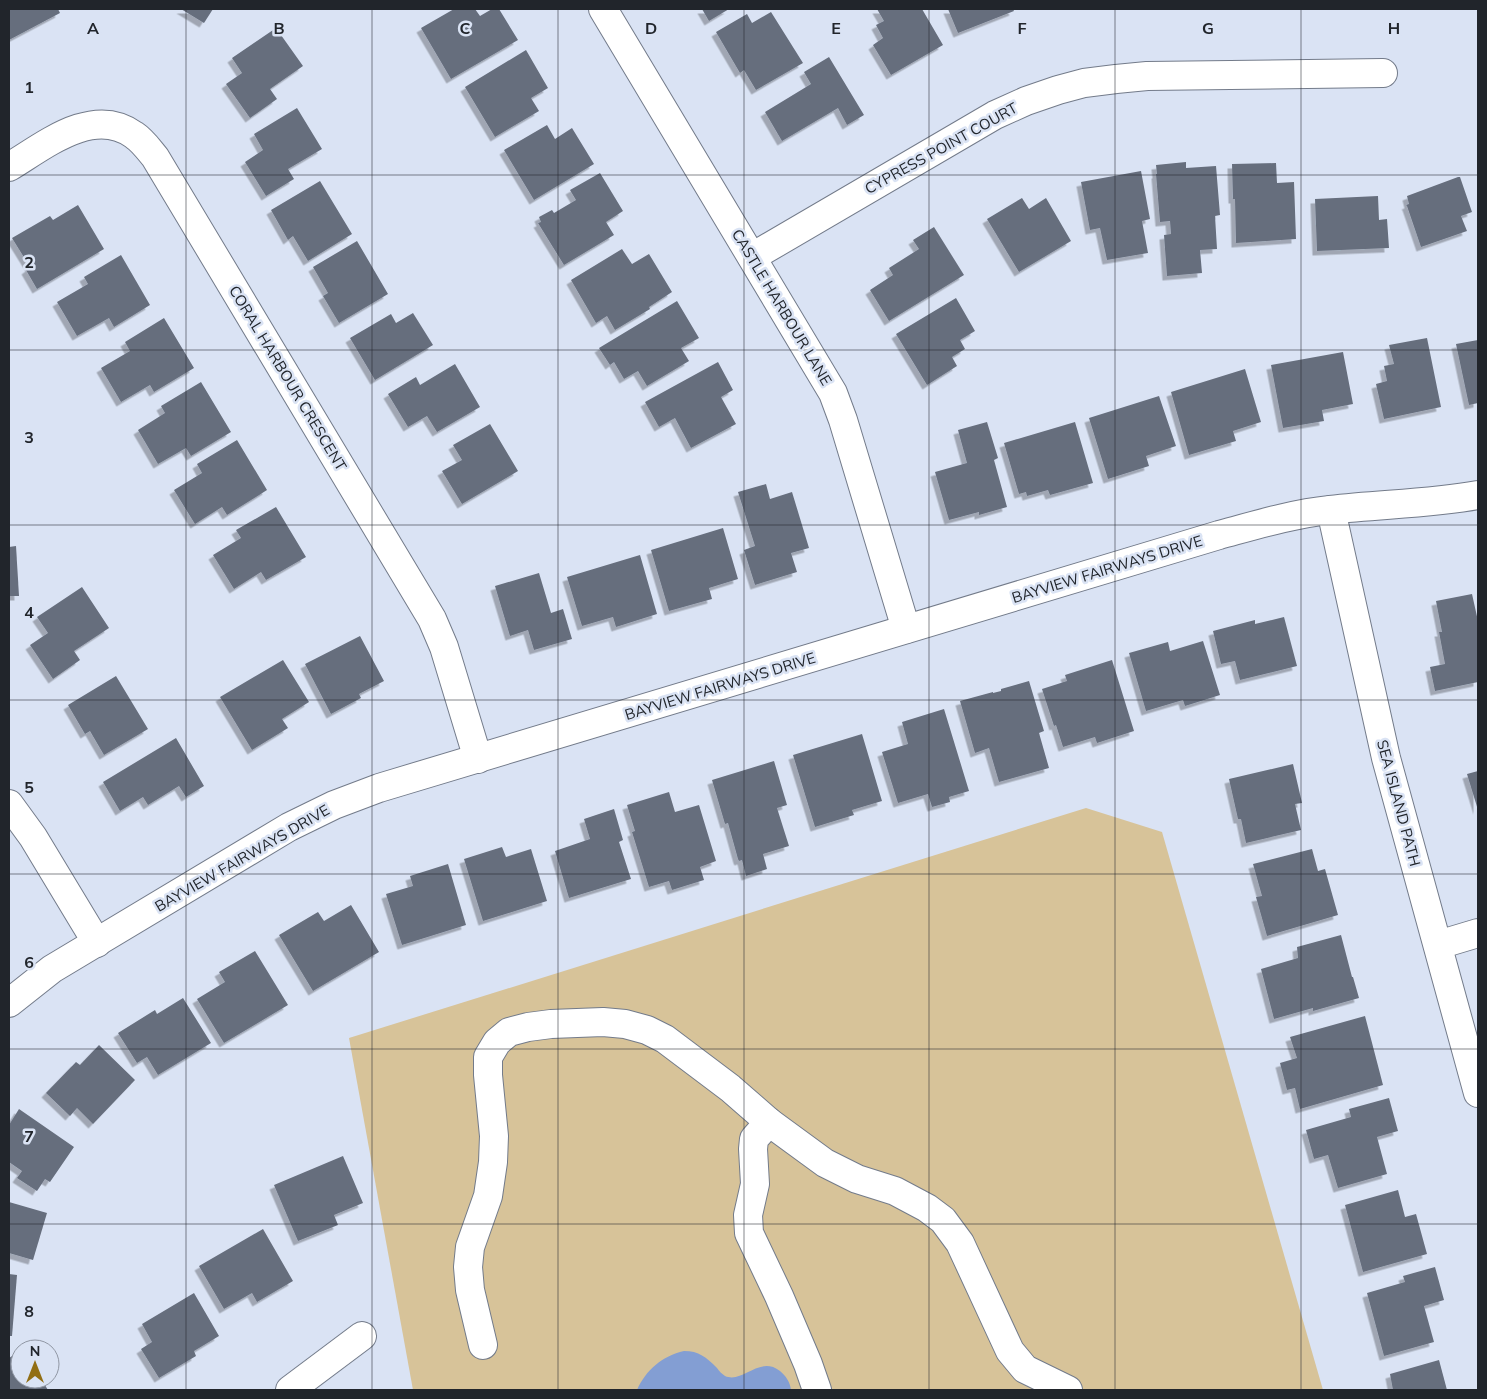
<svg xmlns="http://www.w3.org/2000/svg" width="1487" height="1399" font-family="Mulish,sans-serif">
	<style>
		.green { fill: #d7c399 }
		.water { fill: #839ed3 }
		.building { fill: #666e7d; filter: url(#shadow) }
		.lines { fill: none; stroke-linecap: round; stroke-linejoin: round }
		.minor-casing { stroke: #737b8a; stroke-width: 30 }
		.minor { stroke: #fff; stroke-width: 28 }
		.grid { fill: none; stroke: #21252b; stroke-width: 1; stroke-opacity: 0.55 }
		.labels { text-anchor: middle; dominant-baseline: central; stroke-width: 5; stroke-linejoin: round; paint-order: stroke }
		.street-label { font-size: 15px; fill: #21252b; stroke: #dae3f4 }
		.grid-label { font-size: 16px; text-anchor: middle; font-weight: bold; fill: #21252b; stroke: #dae3f4; stroke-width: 5; stroke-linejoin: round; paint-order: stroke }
	</style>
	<defs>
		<filter id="shadow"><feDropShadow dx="-4.5" dy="4.5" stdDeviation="0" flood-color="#0004"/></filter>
	</defs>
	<rect width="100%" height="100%" fill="#dae3f4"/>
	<!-- green -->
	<path class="green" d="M1086,808l76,24 161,558h-910l-64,-352z"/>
	<!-- water -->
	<path class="water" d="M684,1351c15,0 22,6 33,17 2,3 5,6 8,8 18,8 34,-21 55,-5 6,5 10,11 11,19h-154c9,-20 25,-34 47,-39z"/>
	<!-- building -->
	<g class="building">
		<path d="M9,9h49l2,4 -51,27z"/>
		<path d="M181,9h32l-9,14z"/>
		<path d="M454,9h21l5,7 12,-7h7l19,31 -67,39 -30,-51z"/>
		<path d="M702,9h27l-20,12z"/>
		<path d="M877,9h45l21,36 -52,30 -18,-30 10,-7 -7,-13 8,-4z"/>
		<path d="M948,9h65l1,2 -56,22z"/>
		<path d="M771,12l32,51 -47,27 -12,-20 -4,3 -24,-41 31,-18 5,9z"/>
		<path d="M276,28l27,38 -33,23 7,10 -27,19 -24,-34 16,-11 -10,-15z"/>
		<path d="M526,50l22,38 -17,10 8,13 -44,26 -30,-50z"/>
		<path d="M829,57l35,58 -17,10 -9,-17 -56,33 -17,-29 46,-28 -7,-12z"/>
		<path d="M297,108l25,41 -34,20 6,10 -28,17 -21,-34 18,-12 -9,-16z"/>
		<path d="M547,125l8,14 17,-11 22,36 -60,36 -30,-50z"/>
		<path d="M1186,162v6l30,-2 4,49 -5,1 2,33 -17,1 2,23 -35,3 -3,-41 7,-1 -1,-13 -10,1 -4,-48h1l-1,-9z"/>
		<path d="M1276,163l1,20 17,-1 2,57 -60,4 -1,-44h-2l-1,-35z"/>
		<path d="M1141,171l9,48 -8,2 6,32 -41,7 -7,-32 -10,2 -9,-48z"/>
		<path d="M600,173l23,38 -17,11 8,13 -50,30 -26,-42 3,-1 -2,-5 13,-7 2,3 22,-13 -6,-10z"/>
		<path d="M1458,177h2l12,35 -11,4 6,15 -46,16 -14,-41 -1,-1 3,-1 -2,-8z"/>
		<path d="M320,181l32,53 -44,27 -15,-25 -5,4 -17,-30z"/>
		<path d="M1378,196l1,24 8,-1 2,29 -72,3 -2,-52z"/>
		<path d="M1022,198l7,11 17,-11 25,43 -52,31 -32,-53z"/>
		<path d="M78,205l26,44 -67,40 -11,-19 4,-3 -18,-29 38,-22 3,4z"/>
		<path d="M934,227l30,48 -75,46 -19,-31 23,-15 -4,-7 30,-19 -6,-9z"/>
		<path d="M357,241l31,53 -49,29 -16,-27 5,-3 -15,-26z"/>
		<path d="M622,249l10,15 17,-10 23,38 -23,15 1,2 -35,21 -8,-14 -11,7 -25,-43z"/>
		<path d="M121,255l29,50 -36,22 -5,-9 -32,18 -20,-34 31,-18 -4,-7z"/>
		<path d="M956,298l19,33 -15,9 5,9 -13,8 5,9 -30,19 -31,-51z"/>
		<path d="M677,301l22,37 -18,10 8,13 -42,25 -9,-15 -14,8 -10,-17 -4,3 -11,-17z"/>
		<path d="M413,313l20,32 -58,35 -25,-42 41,-24 5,9z"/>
		<path d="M164,318l30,50 -40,24 -4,-7 -29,17 -20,-34 29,-17 -5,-9z"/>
		<path d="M1427,338l14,69 -57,12 -8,-35 11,-3 -3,-15 10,-2 -5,-19z"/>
		<path d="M1478,340v63l-9,2 -13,-61z"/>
		<path d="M1343,352l10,52 -31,6 2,11 -41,7 -12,-63z"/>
		<path d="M718,362l15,28 -12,7 15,27 -45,24 -16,-30 -16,9 -14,-25z"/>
		<path d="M455,364l25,43 -43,25 -10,-16 -19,11 -20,-33 28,-17 4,8z"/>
		<path d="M1245,369l16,53 -28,9 3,10 -47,14 -18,-63z"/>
		<path d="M201,382l30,50 -40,24 -5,-8 -28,16 -20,-34 27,-17 -4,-7z"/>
		<path d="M1159,396l17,50 -30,10 3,10 -41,13 -19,-61z"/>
		<path d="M987,422l11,36 -4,2 13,47 -28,8v-3l-30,8 -14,-48 32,-9 -9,-33z"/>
		<path d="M1075,422l18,61 -43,12 -2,-5 -21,6 -1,-4 -7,2 -15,-51z"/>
		<path d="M490,424l28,47 -56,33 -20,-33 20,-11 -9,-15z"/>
		<path d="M237,440l30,50 -40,25 -5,-8 -27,17 -21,-34 28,-17 -5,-9z"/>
		<path d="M766,484l4,15 22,-7 17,56 -18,5 6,19 -42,13 -11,-35 11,-4 -17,-54z"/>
		<path d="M276,507l30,50 -40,23 -5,-8 -27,17 -21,-34 28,-17 -5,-8z"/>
		<path d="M723,528l15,51 -29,9 3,11 -43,12 -18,-61z"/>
		<path d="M16,546l3,50h-10v-49z"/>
		<path d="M640,555l17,59 -41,13 -3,-10 -31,9 -15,-49z"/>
		<path d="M539,573l12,40 12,-4 9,30 -38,11 -6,-20 -18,6 -15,-50z"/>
		<path d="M82,587l27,41 -35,23 6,9 -27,19 -23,-34 18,-12 -11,-16z"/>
		<path d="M1472,594l6,27v61l-43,9 -5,-24 15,-3 -6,-32h3l-6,-31z"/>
		<path d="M1284,617l13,49 -57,14 -5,-19 -14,3 -8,-33 42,-11v4z"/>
		<path d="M360,636l24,45 -25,13 2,4 -30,16 -26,-50z"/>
		<path d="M1203,641l17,54 -35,11 -2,-6 -37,11 -17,-58 39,-11 2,9z"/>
		<path d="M283,660l26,42 -27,17 6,9 -36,22 -32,-53z"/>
		<path d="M1112,660l22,71 -37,12 -2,-6 -32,10 -7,-22 -2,1 -12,-37 25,-8 -2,-6z"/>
		<path d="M116,676l32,53 -44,26 -14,-24 -5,3 -17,-29z"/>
		<path d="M1029,681l15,50 -5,2 10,35 -50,14 -10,-34 -14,5 -15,-52 33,-9v1l8,-2v-2z"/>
		<path d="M944,709l25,82 -20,6 1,5 -18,5 -4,-13 -30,9 -16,-51 26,-8 -6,-22z"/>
		<path d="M862,734l20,67 -30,9 2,5 -39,12 -22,-72z"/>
		<path d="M176,738l28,48 -18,11 -7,-11 -31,19 -5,-8 -23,14 -17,-29z"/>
		<path d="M774,761l13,44 -10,3 12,38 -26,8 4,15 -21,7 -4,-16 -3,1 -1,-2 -10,-36 -3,1 -13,-44z"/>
		<path d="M1293,764l9,39 -7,1 6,26 -55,13 -5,-24h-3l-9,-40z"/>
		<path d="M1478,771v39l-11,-36z"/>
		<path d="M669,792l6,20 24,-7 17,56 -16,6 4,13 -32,10 -3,-9 -20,6 -17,-55 3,-1 -8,-26z"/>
		<path d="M614,809l9,31 -4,2 12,37 -62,19 -14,-47 35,-12 -6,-20z"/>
		<path d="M502,847l4,10 25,-8 16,52 -64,20 -19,-62z"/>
		<path d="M1312,849l6,22 7,-2 13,46 -71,21 -11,-39 6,-1 -9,-32z"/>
		<path d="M448,864l18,61 -64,20 -16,-51 27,-8 -3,-10z"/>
		<path d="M351,905l28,47 -66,39 -34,-56 39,-23 6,9z"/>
		<path d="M1341,935l11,42h1l6,21 -46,13v-3l-39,11 -13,-50 37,-11 -1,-11z"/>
		<path d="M255,951l33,54 -64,38 -27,-44 28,-17 -6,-10z"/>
		<path d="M183,998l28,45 -53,32 -11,-18 -10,6 -19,-30 37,-23 2,4z"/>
		<path d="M1365,1016l18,69 -83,24 -5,-21 -8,2 -7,-27 17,-5 -7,-21z"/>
		<path d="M99,1045l36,35 -42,44 -16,-16 -7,8 -24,-23 30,-31 4,3z"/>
		<path d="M1389,1098l9,33 -21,6 10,37 -49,14 -10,-33 -14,4 -8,-29 45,-13 -2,-8z"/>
		<path d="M19,1109l55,38 -24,35 -5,-3 -8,12 -20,-13 5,-7 -13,-9v-37z"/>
		<path d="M343,1156l20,47 -29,12 4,10 -40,16 -24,-56z"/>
		<path d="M1398,1190l7,27 11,-3 11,40 -64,18 -18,-67z"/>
		<path d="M9,1202l38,11 -14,47 -24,-7z"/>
		<path d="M263,1229l30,52 -36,21 -5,-9 -28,16 -25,-43z"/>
		<path d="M1435,1267l9,33 -20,6 10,36 -50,14 -17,-63 38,-11 -2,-6z"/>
		<path d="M9,1274l8,1 -5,61h-3z"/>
		<path d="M194,1293l25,43 -25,15 2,5 -37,22 -18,-29 11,-7 -10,-18z"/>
		<path d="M20,1351v28h21l7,11h-39v-32z"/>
		<path d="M1439,1360l8,30h-54l-3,-16z"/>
	</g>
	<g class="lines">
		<defs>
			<g id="minor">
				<path d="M603,9l230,384 10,27 63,209"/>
				<path d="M9,167c35,-21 84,-62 125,-32 9,6 15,15 21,22l277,462 12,28 34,112"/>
				<path d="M752,257l243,-142 31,-14 32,-11 26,-7 32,-4 31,-3 236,-3"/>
				<path d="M1331,510l55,248 92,335"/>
				<path d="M9,804l24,33 64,106"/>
				<path d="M1438,945l40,-12"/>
				<path d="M9,1003l43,-34 237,-142 45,-22 45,-17 840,-253c37,-10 73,-21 111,-25 50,-6 99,-6 148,-15"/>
				<path d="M769,1122l-15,17 -1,10 2,35 -7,31 1,18 30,63 29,68 9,26"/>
				<path d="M483,1345l-13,-55 -2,-23 2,-20 18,-51 5,-34 1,-26 -6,-61v-18l9,-15 12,-10 19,-5 23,-3 52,-2 22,2 22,6 18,9 65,49 39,34 56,41 32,16 38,12 32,17 16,12 17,23 50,108 15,18 43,21"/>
				<path d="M290,1390l72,-54"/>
			</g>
		</defs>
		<!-- minor casing -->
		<use href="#minor" class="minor-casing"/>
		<!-- minor -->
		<use href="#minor" class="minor"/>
	</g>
	<!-- grid -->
	<path class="grid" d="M186,9v1381M372,9v1381M558,9v1381M744,9v1381M929,9v1381M1115,9v1381M1301,9v1381M9,175h1469M9,350h1469M9,525h1469M9,700h1469M9,874h1469M9,1049h1469M9,1224h1469"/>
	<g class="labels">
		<!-- street labels -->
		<g class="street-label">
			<text transform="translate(941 148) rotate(-29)">CYPRESS POINT COURT</text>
			<text transform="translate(782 307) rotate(59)">CASTLE HARBOUR LANE</text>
			<text transform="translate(288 378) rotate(59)">CORAL HARBOUR CRESCENT</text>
			<text transform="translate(1107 569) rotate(-17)">BAYVIEW FAIRWAYS DRIVE</text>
			<text transform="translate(720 686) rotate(-17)">BAYVIEW FAIRWAYS DRIVE</text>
			<text transform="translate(1399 803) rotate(75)">SEA ISLAND PATH</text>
			<text transform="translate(242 858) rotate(-30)">BAYVIEW FAIRWAYS DRIVE</text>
		</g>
	</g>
	<g class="grid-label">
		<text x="93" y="34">A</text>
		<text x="279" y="34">B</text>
		<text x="465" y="34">C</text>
		<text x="651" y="34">D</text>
		<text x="836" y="34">E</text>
		<text x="1022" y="34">F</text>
		<text x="1208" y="34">G</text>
		<text x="1394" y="34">H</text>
		<text x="29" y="93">1</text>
		<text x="29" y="268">2</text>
		<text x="29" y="443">3</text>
		<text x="29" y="618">4</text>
		<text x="29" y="793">5</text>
		<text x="29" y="968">6</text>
		<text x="29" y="1142">7</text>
		<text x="29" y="1317">8</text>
	</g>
	<!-- border -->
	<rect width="1487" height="1399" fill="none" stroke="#21252b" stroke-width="20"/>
	<!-- north arrow -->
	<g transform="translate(35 1364)"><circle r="24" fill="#dae3f4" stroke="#9097a4"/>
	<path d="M0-4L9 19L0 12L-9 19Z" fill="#916e14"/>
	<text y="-8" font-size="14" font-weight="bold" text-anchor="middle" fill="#21252b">N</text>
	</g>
</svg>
